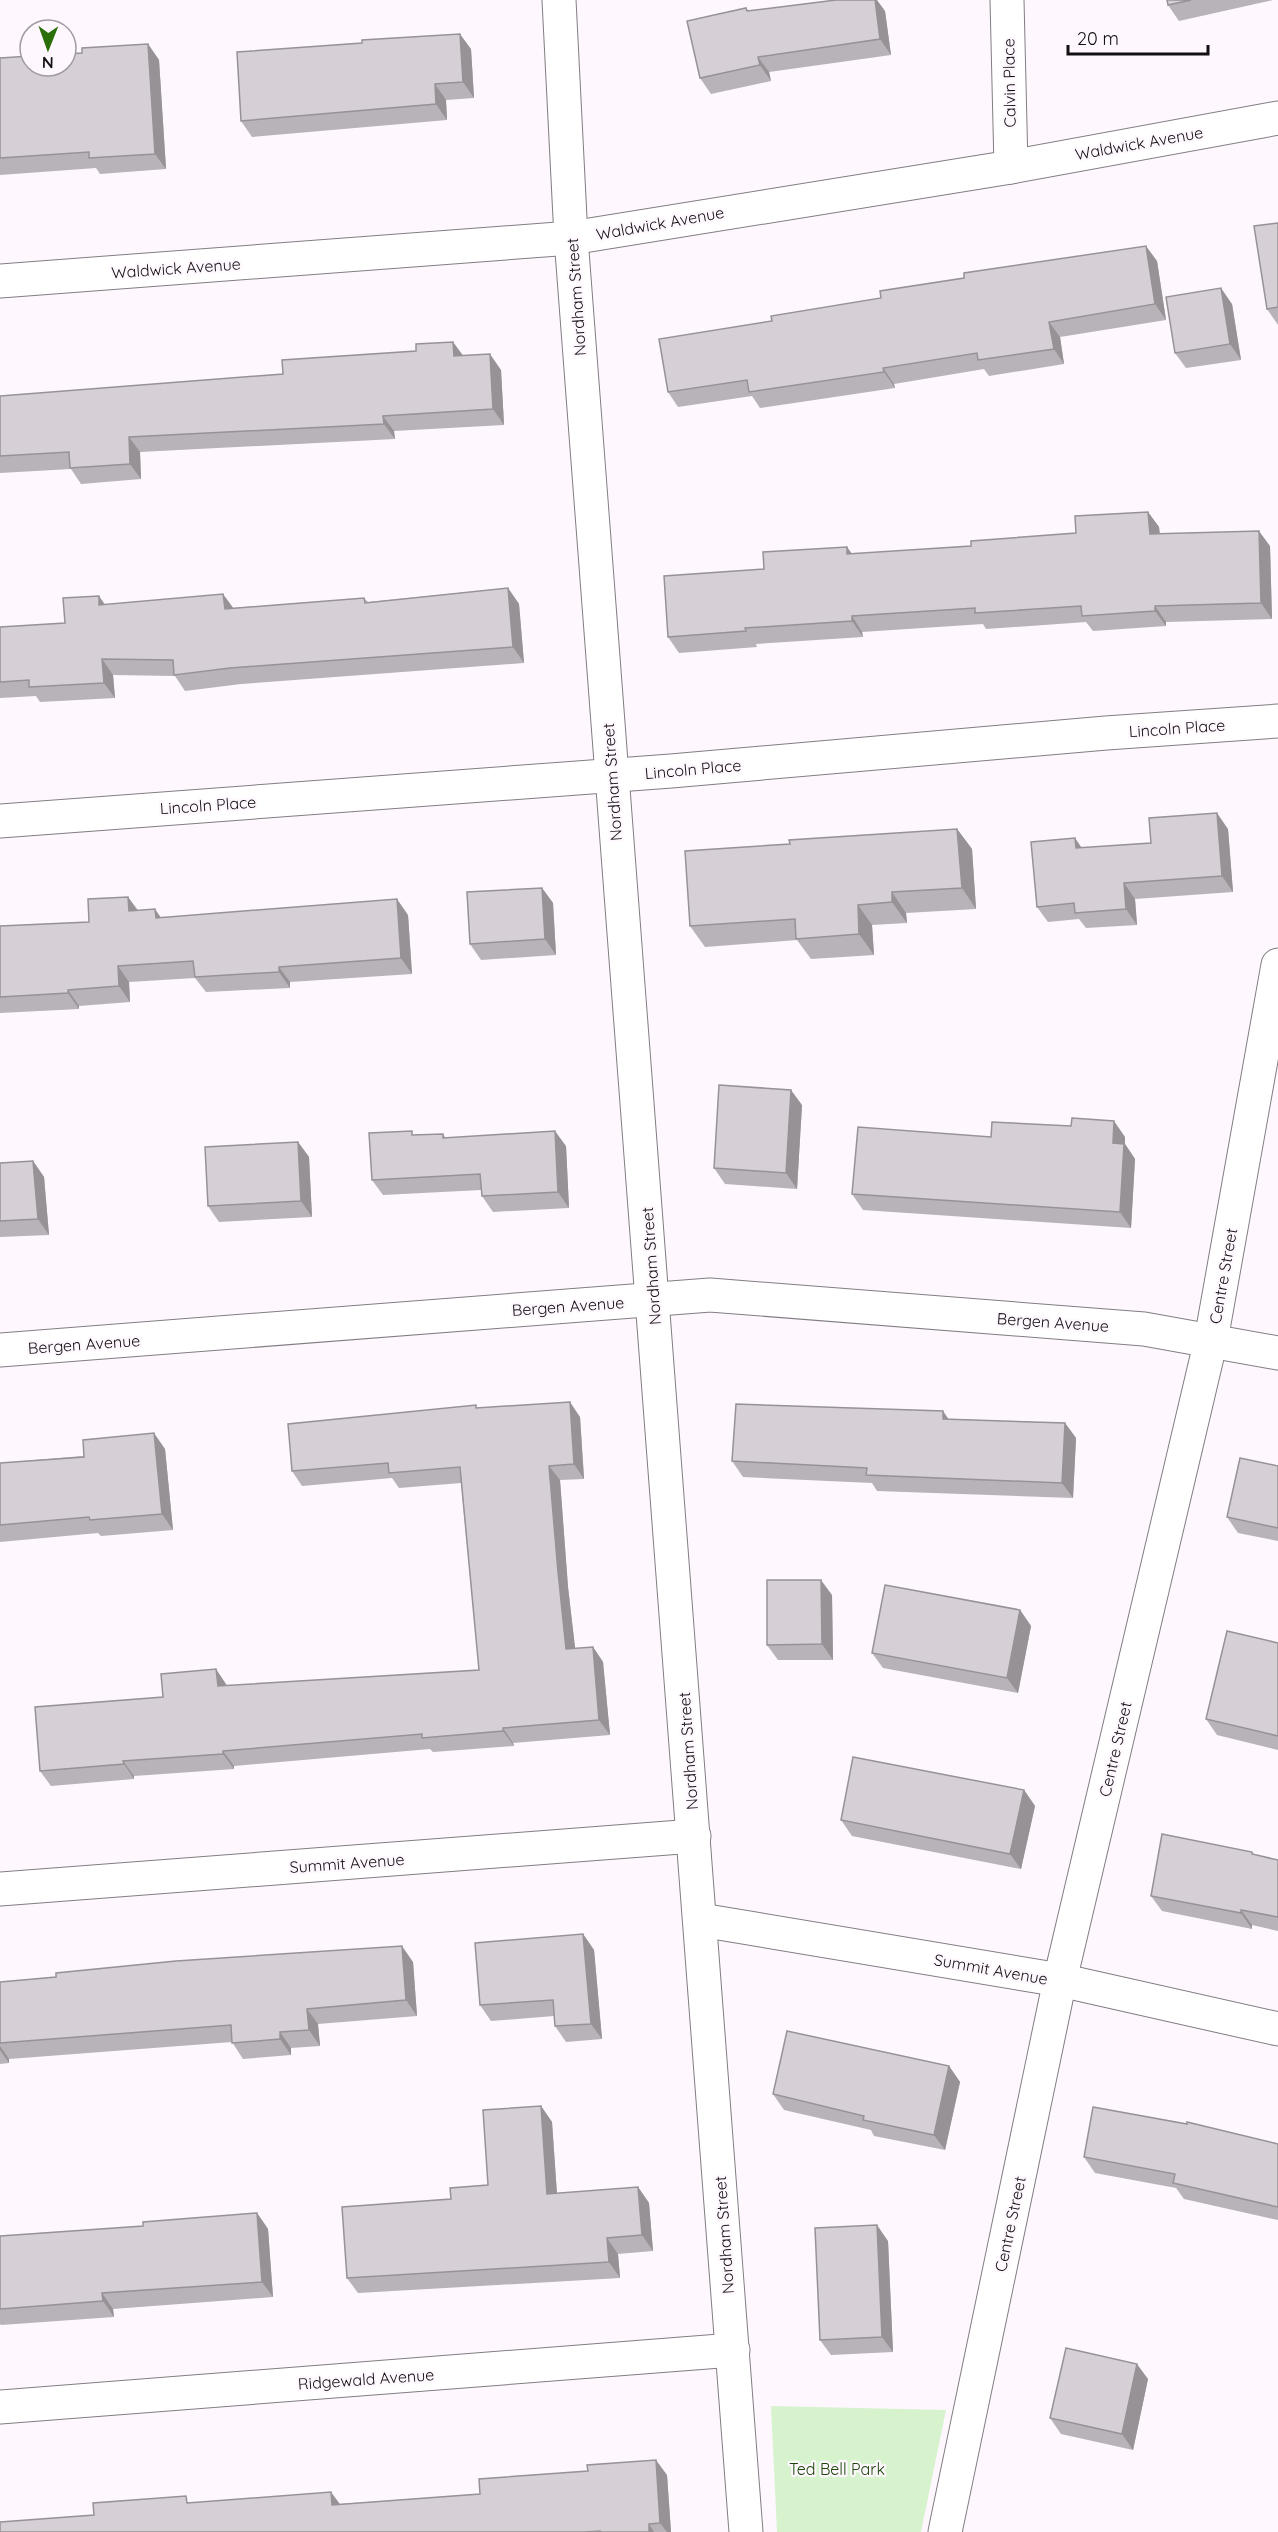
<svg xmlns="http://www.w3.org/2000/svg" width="1278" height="2532" font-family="Quicksand,sans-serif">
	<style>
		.green { fill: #d6f3ce }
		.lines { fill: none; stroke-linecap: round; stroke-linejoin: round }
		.street-casing { stroke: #827d83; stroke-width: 35 }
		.street { stroke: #fff; stroke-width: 33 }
		.wall { fill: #b8b3b8 }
		.shaded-wall { fill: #969296 }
		.building { fill: #d6d0d6; stroke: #969296; stroke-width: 1.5 }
		.labels { text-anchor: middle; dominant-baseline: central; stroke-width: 4.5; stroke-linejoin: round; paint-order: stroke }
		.street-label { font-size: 16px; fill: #121012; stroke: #fef7fe }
		.park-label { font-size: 16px; fill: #1a4608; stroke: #fef7fe }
	</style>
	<rect width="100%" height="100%" fill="#fef7fe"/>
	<!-- green -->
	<path class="green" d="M771,2406l175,4 -25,122h-144z"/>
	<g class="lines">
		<defs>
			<g id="street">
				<path d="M559,0l12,238 175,2294"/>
				<path d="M1007,0l4,167"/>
				<path d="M0,281l571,-43 440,-71 267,-49"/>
				<path d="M0,821l671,-50 435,-38 172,-12"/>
				<path d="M0,1350l710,-55 434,34 134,24"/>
				<path d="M0,1889l694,-53"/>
				<path d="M701,1920l359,60 218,49"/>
				<path d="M0,2407l733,-57"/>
				<path d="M945,2532l115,-552 151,-640 67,-375"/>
			</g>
		</defs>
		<!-- street casing -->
		<use href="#street" class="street-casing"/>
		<!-- street -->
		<use href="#street" class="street"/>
	</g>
	<!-- wall -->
	<g class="wall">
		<path d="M1167,0h106l-94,21 -11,-16z"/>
		<path d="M746,8l3,3h136l6,44 -122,17 2,9 -60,13 -11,-16z"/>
		<path d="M148,44l11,16 7,109 -66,5 -4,-6 -96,7v-117l82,-5z"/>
		<path d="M471,49l3,49 -28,2 1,20 -195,17 -11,-16z"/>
		<path d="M1278,223v102l-11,-16z"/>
		<path d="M1157,261l9,59 -106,17 4,27 -75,12 -5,-7 -90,15 1,4 -135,20 -8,-12 -74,11 -10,-15z"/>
		<path d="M1232,304l9,56 -55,8 -11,-15z"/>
		<path d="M453,342l10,14 38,14 3,55 -110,6 1,8 -255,13 1,27 -60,5 -10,-15 -71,4v-77l283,-22 133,-23z"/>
		<path d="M1148,512l11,15 1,7 110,12 2,73 -106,3v4l-73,5 -7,-9 -100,7 -3,-5 -121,8 1,5 -107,7 1,3 -78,6 -11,-16 96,-68 83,-22 5,7 119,-8 105,-13z"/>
		<path d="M508,588l11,16 5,59 -283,21 -56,7 -10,-15 -62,-1 2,23 -75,4 -4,-6 -36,2v-71l65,-4 40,-18 128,3 131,-10 4,4z"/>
		<path d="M957,829l15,20 4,60 -70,4 1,10 -35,2 2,30 -63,4 -14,-19 -92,7 -15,-21 100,-82z"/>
		<path d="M1228,829l5,63 -98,7 2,26 -51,3 -7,-9 -31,3 -11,-15 45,-59 69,-5z"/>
		<path d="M542,888l11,15 3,52 -75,5 -11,-16z"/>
		<path d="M128,897l10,13 23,8 247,-3 4,59 -122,8v6l-84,4 -11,-14 -66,4 1,20 -51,4v3l-79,4v-87l89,-4z"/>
		<path d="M802,1105l-5,84 -72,-5 -11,-16z"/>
		<path d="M443,1134l3,4 120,8 3,62 -76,4 -11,-16 -1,-6 -98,5 -11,-15 43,-45z"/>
		<path d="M991,1137h134v7l10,15 -4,69 -268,-18 -11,-16z"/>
		<path d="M298,1142l11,15 3,60 -93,5 -11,-16z"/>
		<path d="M33,1161l11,16 5,58 -49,2v-74z"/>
		<path d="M478,1408l102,9 4,62 -24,1 8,107 7,62 18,-2 10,15 7,73 -97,8 1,3 -81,6 -3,-3 -196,17v3l-100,7v3l-83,7 -11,-15 123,-74 63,-13 1,2 252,-16 -18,-187 -62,5 -7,-10 -90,8 -10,-15z"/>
		<path d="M949,1419l116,4 11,15 -3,60 -196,-7 -5,-8 -129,-6 -11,-16z"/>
		<path d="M165,1449l8,81 -72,6 -3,-3 -98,9v-79z"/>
		<path d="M1278,1466v75l-40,-8 -11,-16z"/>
		<path d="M832,1595l1,65h-55l-11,-15z"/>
		<path d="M1020,1610l11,16 -13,67 -135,-25 -11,-15z"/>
		<path d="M1278,1643v107l-61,-15 -11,-16z"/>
		<path d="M1024,1790l11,16 -14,63 -169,-33 -11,-16z"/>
		<path d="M1252,1852l3,3 23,5v71l-26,-6v4l-90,-18 -11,-15z"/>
		<path d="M583,1934l11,16 8,89 -36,3 -11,-16 -1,-10 -63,5 -11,-16z"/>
		<path d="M413,1962l4,54 -99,8 2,22 -29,2v7l-48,4 -11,-17 -223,17v4l-9,1v-82z"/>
		<path d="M949,2066l11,16 -15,68 -71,-14 -3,-6 -87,-20 -11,-16z"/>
		<path d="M541,2106l11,16 5,71 81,-6 11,16 4,48 -35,3 2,24 -262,15 -11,-15 104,-79 37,-14z"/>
		<path d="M1278,2144v76l-94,-21 -8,-11 -81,-15 -11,-16z"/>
		<path d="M257,2213l11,16 5,68 -160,12 1,8 -113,8 -1,-1v-88l143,-10z"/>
		<path d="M888,2241l5,111 -62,3 -11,-15z"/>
		<path d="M1148,2379l-15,71 -72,-16 -11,-16z"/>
		<path d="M667,2475l4,57h-671l94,-17 97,-13 149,2 140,-10z"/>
	</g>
	<!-- shaded-wall -->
	<g class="shaded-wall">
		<path d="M875,0h2l8,11 6,44 -11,-16z"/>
		<path d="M460,34l11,15 3,49 -11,-16z"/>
		<path d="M148,44l11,16 7,109 -11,-15z"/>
		<path d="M758,57l11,15 2,9 -11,-16z"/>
		<path d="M435,84l11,16 1,20 -11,-16z"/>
		<path d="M1146,246l11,15 9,59 -11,-16z"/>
		<path d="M1221,288l11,16 9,56 -11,-16z"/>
		<path d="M1049,322l11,15 4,27 -10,-15z"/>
		<path d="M453,342l11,15 -10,-1z"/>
		<path d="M490,354l11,16 3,55 -11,-16z"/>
		<path d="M883,368l11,16 1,4 -11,-16z"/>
		<path d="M383,416l11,15 1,8 -11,-15z"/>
		<path d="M129,437l11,15 1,27 -11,-15z"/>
		<path d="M1148,512l11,15 2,23 -11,-16z"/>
		<path d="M1259,531l11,15 2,73 -11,-16z"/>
		<path d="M847,547l11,16 -11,-9z"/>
		<path d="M508,588l11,16 5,59 -11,-16z"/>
		<path d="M223,594l11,15h-9z"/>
		<path d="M99,596l11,16 -11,-7z"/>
		<path d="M1155,606l11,16v4l-11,-15z"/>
		<path d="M852,616l10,16 1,5 -11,-16z"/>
		<path d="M102,659l11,16 2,23 -11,-15z"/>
		<path d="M1217,813l11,16 5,63 -11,-16z"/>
		<path d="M957,829l15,20 4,60 -14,-21z"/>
		<path d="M1075,838l11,16 -10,-6z"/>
		<path d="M1124,883l11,16 2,26 -11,-16z"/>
		<path d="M542,888l11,15 3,52 -11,-16z"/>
		<path d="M892,892l14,21 1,10 -15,-21z"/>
		<path d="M128,897l11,16 -10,-2z"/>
		<path d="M397,899l11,16 4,59 -11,-16z"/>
		<path d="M858,905l14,20 2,30 -15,-21z"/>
		<path d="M155,909l11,16 -10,-7z"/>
		<path d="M118,966l11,16 1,20 -11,-16z"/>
		<path d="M279,967l11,15v6l-11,-16z"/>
		<path d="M68,990l11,16v3l-11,-16z"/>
		<path d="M791,1090l11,15 -5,84 -11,-16z"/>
		<path d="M1114,1121l11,16v7l10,15 -4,69 -11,-16 -7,-69z"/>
		<path d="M555,1131l11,15 3,62 -11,-16z"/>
		<path d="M298,1142l11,15 3,60 -11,-16z"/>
		<path d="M33,1161l11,16 5,58 -11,-16z"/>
		<path d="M570,1402l10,15 4,62 -10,-15z"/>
		<path d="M943,1411l11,16 -11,-8z"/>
		<path d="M1065,1423l11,15 -3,60 -11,-15z"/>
		<path d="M154,1433l11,16 8,81 -11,-16z"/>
		<path d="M549,1466l11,14 8,107 9,77 -11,-15 -8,-77z"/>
		<path d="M821,1580l11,15 1,65 -11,-16z"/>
		<path d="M1020,1610l11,16 -13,67 -11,-15z"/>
		<path d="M593,1647l10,15 7,73 -11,-15z"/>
		<path d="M216,1669l10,15 2,17 -10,-15z"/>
		<path d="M503,1728l10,15 1,3 -11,-15z"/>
		<path d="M223,1751l11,15v3l-11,-15z"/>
		<path d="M123,1761l11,15v3l-10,-15z"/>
		<path d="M1024,1790l11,16 -14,63 -11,-15z"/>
		<path d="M1241,1910l11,15v4l-11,-16z"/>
		<path d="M583,1934l11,16 8,89 -11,-15z"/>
		<path d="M402,1946l11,16 4,54 -11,-16z"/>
		<path d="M307,2009l11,15 2,22 -11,-16z"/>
		<path d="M280,2032l11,16v7l-11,-16z"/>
		<path d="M0,2046l9,13v4l-9,-13z"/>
		<path d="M949,2066l11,16 -15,68 -11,-15z"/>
		<path d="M541,2106l11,16 6,88 -11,-16z"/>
		<path d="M638,2187l11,16 4,48 -11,-16z"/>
		<path d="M257,2213l11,16 5,68 -11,-15z"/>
		<path d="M877,2225l11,16 5,111 -11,-15z"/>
		<path d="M607,2238l11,16 2,24 -11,-16z"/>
		<path d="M102,2293l11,16 1,8 -11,-16z"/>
		<path d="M1137,2364l11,15 -15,71 -11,-16z"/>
		<path d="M656,2460l11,15 4,57h-4l-7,-9z"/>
		<path d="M331,2492l11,15 -10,-2z"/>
		<path d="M649,2524l5,8h-5z"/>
	</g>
	<!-- building -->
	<g class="building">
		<path d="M836,0h39l5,39 -122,18 2,8 -60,13 -13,-57 59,-13 1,3z"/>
		<path d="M1167,0h24l-23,5z"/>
		<path d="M460,34l3,48 -28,2 1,20 -195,17 -4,-69 125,-9v-3z"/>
		<path d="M148,44l7,110 -66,4v-6l-89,6v-100l30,-2v10h36v-12l16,-1v-5z"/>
		<path d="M1278,223v84l-11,2 -13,-83z"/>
		<path d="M1146,246l9,58 -106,18 5,27 -76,11 -1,-7 -94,15 1,4 -135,20 -2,-12 -79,12 -9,-53 113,-18 -1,-5 110,-18 -1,-7 84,-13v-5z"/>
		<path d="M1221,288l9,56 -55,9 -9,-56z"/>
		<path d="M453,342l1,14 36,-2 3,55 -110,7 1,8 -255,13 1,27 -60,4 -1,-16 -69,4v-60l283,-22 -1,-14 134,-9v-7z"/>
		<path d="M1148,512l2,22 109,-3 2,72 -106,3v5l-73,5 -1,-10 -106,7v-5l-123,8v5l-107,7 1,3 -78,6 -4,-61 100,-7 -1,-17 84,-5v7l124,-8v-5l105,-8 -1,-17z"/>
		<path d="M508,588l5,59 -283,21 -56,7 -1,-15 -71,-1 2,24 -75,4v-7l-29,2v-55l65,-4 -2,-25 36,-2v9l124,-11 2,15 139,-11 1,5z"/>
		<path d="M1217,813l5,63 -98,7 2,26 -51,4 -1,-10 -37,4 -6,-65 44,-4 1,10 75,-5 -2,-25z"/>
		<path d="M957,829l5,59 -70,4v10l-34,3 1,29 -63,5 -1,-20 -105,7 -5,-75 105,-7 -1,-4z"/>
		<path d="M542,888l3,51 -75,5 -3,-52z"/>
		<path d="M128,897l1,14 26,-2 1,9 241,-19 4,59 -122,9v5l-84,5 -2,-16 -75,5 1,20 -51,4v3l-68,4v-71l89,-4 -1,-23z"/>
		<path d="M719,1085l72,5 -5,83 -72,-5z"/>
		<path d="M1072,1118l42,3 -1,22 11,1 -4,68 -268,-18 6,-67 133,10 1,-15 79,4z"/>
		<path d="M412,1131v4l31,-1v4l112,-7 3,61 -76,4 -2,-22 -108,6 -3,-47z"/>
		<path d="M298,1142l3,59 -93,5 -3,-59z"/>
		<path d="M33,1161l5,58 -38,2v-58z"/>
		<path d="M570,1402l4,62 -25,2 9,106 8,77 27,-2 6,73 -96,8v3l-81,7v-4l-199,17v3l-100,7 1,3 -84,7 -5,-64 128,-10 -2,-23 55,-5 2,17 261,-16 -19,-203 -71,6 -1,-10 -96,8 -4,-47 188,-19v3z"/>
		<path d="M736,1404l207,7v8l122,4 -3,60 -196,-8 1,-7 -135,-7z"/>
		<path d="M154,1433l8,81 -72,6 -1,-3 -89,8v-62l84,-6 -1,-17z"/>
		<path d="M1240,1458l38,8v62l-51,-11z"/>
		<path d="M767,1580h54l1,64 -55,1z"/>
		<path d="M885,1585l135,25 -13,68 -135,-25z"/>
		<path d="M1227,1631l51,12v93l-72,-17z"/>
		<path d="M853,1757l171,33 -14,64 -169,-34z"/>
		<path d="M1162,1834l90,18v2l26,6v57l-37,-7v3l-90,-17z"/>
		<path d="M583,1934l8,90 -36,2 -2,-26 -73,5 -5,-62z"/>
		<path d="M402,1946l4,54 -99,9 2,21 -29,2v7l-48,4 -1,-18 -231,18v-61l56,-5v-4l120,-12z"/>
		<path d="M787,2031l162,35 -15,69 -71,-15 1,-4 -91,-22z"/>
		<path d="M541,2106l6,88 91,-7 4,48 -35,3 2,24 -262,16 -5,-71 109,-8 -1,-11 38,-3 -5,-75z"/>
		<path d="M1093,2107l94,17v-2l91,22v63l-105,-24 2,-9 -91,-17z"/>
		<path d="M257,2213l5,69 -160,11 1,8 -103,8v-73l143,-10v-4z"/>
		<path d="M877,2225l5,112 -62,3 -5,-112z"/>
		<path d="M1066,2348l71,16 -15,70 -72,-16z"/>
		<path d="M656,2460l4,63 -11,1v8h-49v-1l-15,1h-585v-10l94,-7 -1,-12 93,-7 1,7 144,-11 1,13 148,-11 -1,-15 109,-8 -1,-6z"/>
	</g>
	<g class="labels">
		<!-- street labels -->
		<g class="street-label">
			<text transform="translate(1009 83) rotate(-91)">Calvin Place</text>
			<text transform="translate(1139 143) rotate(-10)">Waldwick Avenue</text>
			<text transform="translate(660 223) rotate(-10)">Waldwick Avenue</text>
			<text transform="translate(176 268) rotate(-4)">Waldwick Avenue</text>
			<text transform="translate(576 297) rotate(-94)">Nordham Street</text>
			<text transform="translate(1177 728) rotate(-4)">Lincoln Place</text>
			<text transform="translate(693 769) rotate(-5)">Lincoln Place</text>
			<text transform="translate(612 782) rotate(-94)">Nordham Street</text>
			<text transform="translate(208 805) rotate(-4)">Lincoln Place</text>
			<text transform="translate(651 1266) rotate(-94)">Nordham Street</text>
			<text transform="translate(1223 1276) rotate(-80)">Centre Street</text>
			<text transform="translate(568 1306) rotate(-4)">Bergen Avenue</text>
			<text transform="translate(1053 1322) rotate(4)">Bergen Avenue</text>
			<text transform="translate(84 1344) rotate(-4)">Bergen Avenue</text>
			<text transform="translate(1115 1749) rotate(-77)">Centre Street</text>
			<text transform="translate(688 1751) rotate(-94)">Nordham Street</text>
			<text transform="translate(347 1863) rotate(-4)">Summit Avenue</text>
			<text transform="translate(991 1969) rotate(10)">Summit Avenue</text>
			<text transform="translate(1010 2224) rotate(-78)">Centre Street</text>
			<text transform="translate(724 2235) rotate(-94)">Nordham Street</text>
			<text transform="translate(366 2379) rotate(-4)">Ridgewald Avenue</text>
		</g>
		<!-- park labels -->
		<g class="park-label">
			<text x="837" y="2469">Ted Bell Park</text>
		</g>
	</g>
	<!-- north arrow -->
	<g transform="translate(48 48) rotate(181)"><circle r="28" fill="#fef7fe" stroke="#a09ba0" stroke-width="1.5"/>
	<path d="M0-4.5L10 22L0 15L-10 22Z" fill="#2b6f0b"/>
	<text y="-9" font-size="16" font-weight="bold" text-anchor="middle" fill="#121012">N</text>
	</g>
	<!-- scale -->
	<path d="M1068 45v9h140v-9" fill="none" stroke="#121012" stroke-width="3"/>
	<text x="1077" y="45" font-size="18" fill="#121012" stroke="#fef7fe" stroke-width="4.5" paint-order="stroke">20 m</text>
</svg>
